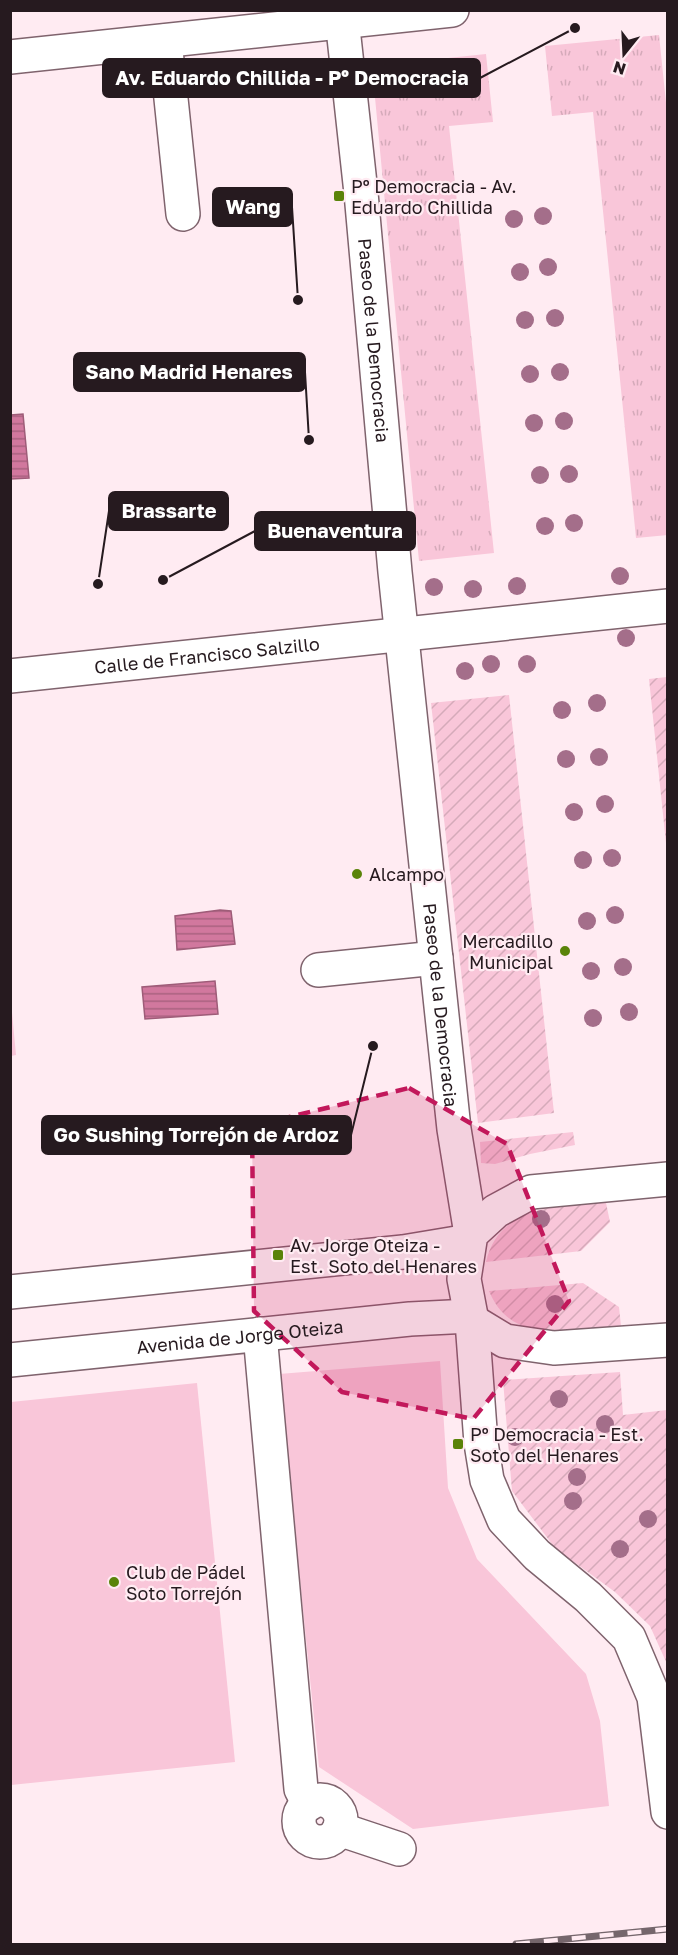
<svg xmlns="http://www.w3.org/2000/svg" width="678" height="1955" font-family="'Golos Text',sans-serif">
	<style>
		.grass { fill: #f9c6d9 }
		.park { fill: url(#park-tufts) }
		.garden { fill: url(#garden-furrows) }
		.water { fill: url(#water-rules); stroke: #9e5c78; stroke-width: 1.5 }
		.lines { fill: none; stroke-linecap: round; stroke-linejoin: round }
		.minor-casing { stroke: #7f636d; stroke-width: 36 }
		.minor { stroke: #fff; stroke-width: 33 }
		.rail-casing { stroke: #75666c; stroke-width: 7 }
		.rail { stroke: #ffebf2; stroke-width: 4.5; stroke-dasharray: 14; stroke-linecap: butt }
		.tree { fill: #a46e8a }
		.marked { fill: #c2185b; fill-opacity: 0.2; stroke: #c2185b; stroke-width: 4.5; stroke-dasharray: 12 8; stroke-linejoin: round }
		.poi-dot { fill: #5a8309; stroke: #ffebf2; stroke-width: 2 }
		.labels { text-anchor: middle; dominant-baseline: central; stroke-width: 4.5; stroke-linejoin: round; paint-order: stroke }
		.poi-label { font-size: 18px; fill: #261a1f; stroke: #ffebf2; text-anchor: start }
		.street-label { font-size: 18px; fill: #261a1f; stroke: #ffebf2 }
		.leader { fill: none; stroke: #261a1f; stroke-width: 2 }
		.callout-dot { fill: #261a1f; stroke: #ffebf2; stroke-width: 2 }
		.callout { fill: #261a1f; stroke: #261a1f; stroke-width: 2 }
		.callout-label { font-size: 20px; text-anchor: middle; font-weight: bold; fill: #fff }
	</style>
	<defs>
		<pattern id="park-tufts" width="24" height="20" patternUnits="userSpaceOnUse" patternTransform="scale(1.5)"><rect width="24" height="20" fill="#f9c6d9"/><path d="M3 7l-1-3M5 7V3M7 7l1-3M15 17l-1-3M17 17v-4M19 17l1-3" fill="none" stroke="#d5aaba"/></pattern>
		<pattern id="garden-furrows" width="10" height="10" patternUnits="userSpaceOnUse" patternTransform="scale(1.5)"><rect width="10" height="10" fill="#f9c6d9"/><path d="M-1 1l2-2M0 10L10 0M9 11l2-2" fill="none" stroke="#d5aaba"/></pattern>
		<pattern id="water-rules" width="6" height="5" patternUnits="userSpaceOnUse" patternTransform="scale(1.5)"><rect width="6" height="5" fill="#d1789e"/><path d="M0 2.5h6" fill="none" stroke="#a96280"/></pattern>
	</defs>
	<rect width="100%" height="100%" fill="#ffebf2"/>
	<!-- grass -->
	<g class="grass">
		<path d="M11,1002l5,53 -5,1 -1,-54z"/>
		<path d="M440,1361l8,127 29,71 109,115 14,47 9,85 -196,23 -94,-62 -40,-393z"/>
		<path d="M197,1383l38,379 -224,23v-383z"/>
	</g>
	<!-- park -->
	<g class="park">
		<path d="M659,35l9,87v413l-32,3 -43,-426 -41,4 -7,-70z"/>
		<path d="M486,54l7,68 -44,4 45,427 -75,8 -47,-495z"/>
	</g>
	<!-- garden -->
	<g class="garden">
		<path d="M667,677h1l-1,176 -18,-174z"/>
		<path d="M509,695l45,418 -76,10 -47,-420z"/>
		<path d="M573,1132l2,13 -45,9 -35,10 -14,-1 -1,-21z"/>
		<path d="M605,1198l5,24 -29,29 -95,11c13,-57 71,-54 119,-64z"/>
		<path d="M583,1283l36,24 2,19c-48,4 -109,21 -132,-35z"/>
		<path d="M620,1372l3,43 44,-5v254l-17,-38 -35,-34 -60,-44 -43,-57 -9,-111z"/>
	</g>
	<!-- water -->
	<g class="water">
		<path d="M23,414l6,64 -18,1v-64z"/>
		<path d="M220,910l11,1 4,33 -58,6 -2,-34z"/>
		<path d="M215,981l3,33 -73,5 -3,-32z"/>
	</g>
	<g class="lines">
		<defs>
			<g id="minor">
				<path id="s1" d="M341,10l20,183 34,379 59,557 17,105"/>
				<path d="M165,41l18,173"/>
				<path d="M10,57l442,-47"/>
				<path id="s2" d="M10,676l658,-70"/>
				<path d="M318,970l118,-12"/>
				<path d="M668,1179l-137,13 -35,19 -25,23 -7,45 8,42 9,122 6,37 17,40 33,35 51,42 41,41 25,59 14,115"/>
				<path d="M10,1292l393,-40 66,-11"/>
				<path d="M472,1321l33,20 49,7 114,-8"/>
				<path d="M260,1334l41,455 8,15"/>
				<path id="s3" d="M10,1360l400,-41 60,-3"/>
				<circle cx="320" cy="1821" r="21"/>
				<path d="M339,1829l60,20"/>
			</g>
		</defs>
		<!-- minor casing -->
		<use href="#minor" class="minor-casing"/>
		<!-- minor -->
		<use href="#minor" class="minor"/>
		<defs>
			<path id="rail" d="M516,1944l152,-15"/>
		</defs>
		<!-- rail casing -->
		<use href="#rail" class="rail-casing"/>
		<!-- rail -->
		<use href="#rail" class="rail"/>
	</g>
	<!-- trees -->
	<g class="tree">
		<circle cx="543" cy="216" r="9"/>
		<circle cx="514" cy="219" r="9"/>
		<circle cx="548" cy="267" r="9"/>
		<circle cx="520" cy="272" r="9"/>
		<circle cx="555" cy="318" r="9"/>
		<circle cx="525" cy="320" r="9"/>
		<circle cx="560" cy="372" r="9"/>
		<circle cx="530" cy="374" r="9"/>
		<circle cx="564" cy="421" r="9"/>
		<circle cx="534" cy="423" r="9"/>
		<circle cx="569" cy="474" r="9"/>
		<circle cx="540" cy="475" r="9"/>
		<circle cx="574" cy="523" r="9"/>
		<circle cx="545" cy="526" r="9"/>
		<circle cx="620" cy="576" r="9"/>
		<circle cx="517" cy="586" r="9"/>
		<circle cx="434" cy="587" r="9"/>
		<circle cx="473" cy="589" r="9"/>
		<circle cx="626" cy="638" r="9"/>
		<circle cx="491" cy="664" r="9"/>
		<circle cx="527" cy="664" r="9"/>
		<circle cx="465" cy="671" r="9"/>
		<circle cx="597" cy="703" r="9"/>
		<circle cx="562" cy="710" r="9"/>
		<circle cx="599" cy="757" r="9"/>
		<circle cx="566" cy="759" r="9"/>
		<circle cx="605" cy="804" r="9"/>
		<circle cx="574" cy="812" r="9"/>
		<circle cx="612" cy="858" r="9"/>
		<circle cx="583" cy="860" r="9"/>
		<circle cx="615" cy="915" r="9"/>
		<circle cx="587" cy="921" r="9"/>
		<circle cx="623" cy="967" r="9"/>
		<circle cx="591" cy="971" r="9"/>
		<circle cx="629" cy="1012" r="9"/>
		<circle cx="593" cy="1018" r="9"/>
		<circle cx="541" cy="1219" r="9"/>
		<circle cx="555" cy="1304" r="9"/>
		<circle cx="559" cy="1399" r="9"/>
		<circle cx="605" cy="1424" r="9"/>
		<circle cx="515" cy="1437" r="9"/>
		<circle cx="577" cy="1477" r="9"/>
		<circle cx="573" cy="1501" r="9"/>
		<circle cx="648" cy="1519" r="9"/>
		<circle cx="620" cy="1549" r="9"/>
	</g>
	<!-- marked area -->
	<path class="marked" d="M409,1088l98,56 62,157 -96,118 -131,-27 -88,-81 -2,-185z"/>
	<!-- markers -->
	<g class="poi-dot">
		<rect x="333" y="190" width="12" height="12" rx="3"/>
		<circle cx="357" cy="874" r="6"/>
		<circle cx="565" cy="951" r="6"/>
		<rect x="272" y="1249" width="12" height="12" rx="3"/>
		<rect x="452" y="1438" width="12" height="12" rx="3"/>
		<circle cx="114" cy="1582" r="6"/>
	</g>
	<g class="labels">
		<!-- poi labels -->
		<g class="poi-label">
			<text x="351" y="186">Pº Democracia - Av.<tspan x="351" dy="21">Eduardo Chillida</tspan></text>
			<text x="369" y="874">Alcampo</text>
			<text x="553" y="941" text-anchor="end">Mercadillo<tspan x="553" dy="21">Municipal</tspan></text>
			<text x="290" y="1245">Av. Jorge Oteiza -<tspan x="290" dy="21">Est. Soto del Henares</tspan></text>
			<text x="470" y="1434">Pº Democracia - Est.<tspan x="470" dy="21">Soto del Henares</tspan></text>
			<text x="126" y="1572">Club de Pádel<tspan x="126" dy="21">Soto Torrejón</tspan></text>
		</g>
		<!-- street labels -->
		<g class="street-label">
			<text stroke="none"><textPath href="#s1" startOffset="332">Paseo de la Democracia</textPath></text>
			<text stroke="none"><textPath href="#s2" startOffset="198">Calle de Francisco Salzillo</textPath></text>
			<text stroke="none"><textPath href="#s1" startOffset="1000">Paseo de la Democracia</textPath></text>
			<text stroke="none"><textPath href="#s3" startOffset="231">Avenida de Jorge Oteiza</textPath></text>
		</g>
	</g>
	<!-- callouts -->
	<path class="leader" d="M575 28L480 78M298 300L292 207M309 440L305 372M98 584L109 511M163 580L255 531M373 1046L351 1135"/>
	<g class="callout-dot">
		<circle cx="575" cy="28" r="6"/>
		<circle cx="298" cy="300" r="6"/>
		<circle cx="309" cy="440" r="6"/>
		<circle cx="98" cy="584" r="6"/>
		<circle cx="163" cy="580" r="6"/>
		<circle cx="373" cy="1046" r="6"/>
	</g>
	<g class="callout">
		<rect x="103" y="59" width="377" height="38" rx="6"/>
		<rect x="213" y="188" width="79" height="38" rx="6"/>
		<rect x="74" y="353" width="231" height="38" rx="6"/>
		<rect x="109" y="492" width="119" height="38" rx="6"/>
		<rect x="255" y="512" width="160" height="38" rx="6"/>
		<rect x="42" y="1116" width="309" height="38" rx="6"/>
	</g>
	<g class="callout-label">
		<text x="292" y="85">Av. Eduardo Chillida - Pº Democracia</text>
		<text x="253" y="214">Wang</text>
		<text x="189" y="379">Sano Madrid Henares</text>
		<text x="169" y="518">Brassarte</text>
		<text x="335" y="538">Buenaventura</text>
		<text x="196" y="1142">Go Sushing Torrejón de Ardoz</text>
	</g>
	<!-- border -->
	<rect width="678" height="1955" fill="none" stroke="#261a1f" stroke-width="24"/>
	<!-- north arrow -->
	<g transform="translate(624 54) rotate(198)" stroke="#ffebf2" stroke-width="4.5" paint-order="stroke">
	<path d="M0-4.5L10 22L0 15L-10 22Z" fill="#261a1f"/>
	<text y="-9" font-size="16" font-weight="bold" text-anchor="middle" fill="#261a1f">N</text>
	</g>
</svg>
